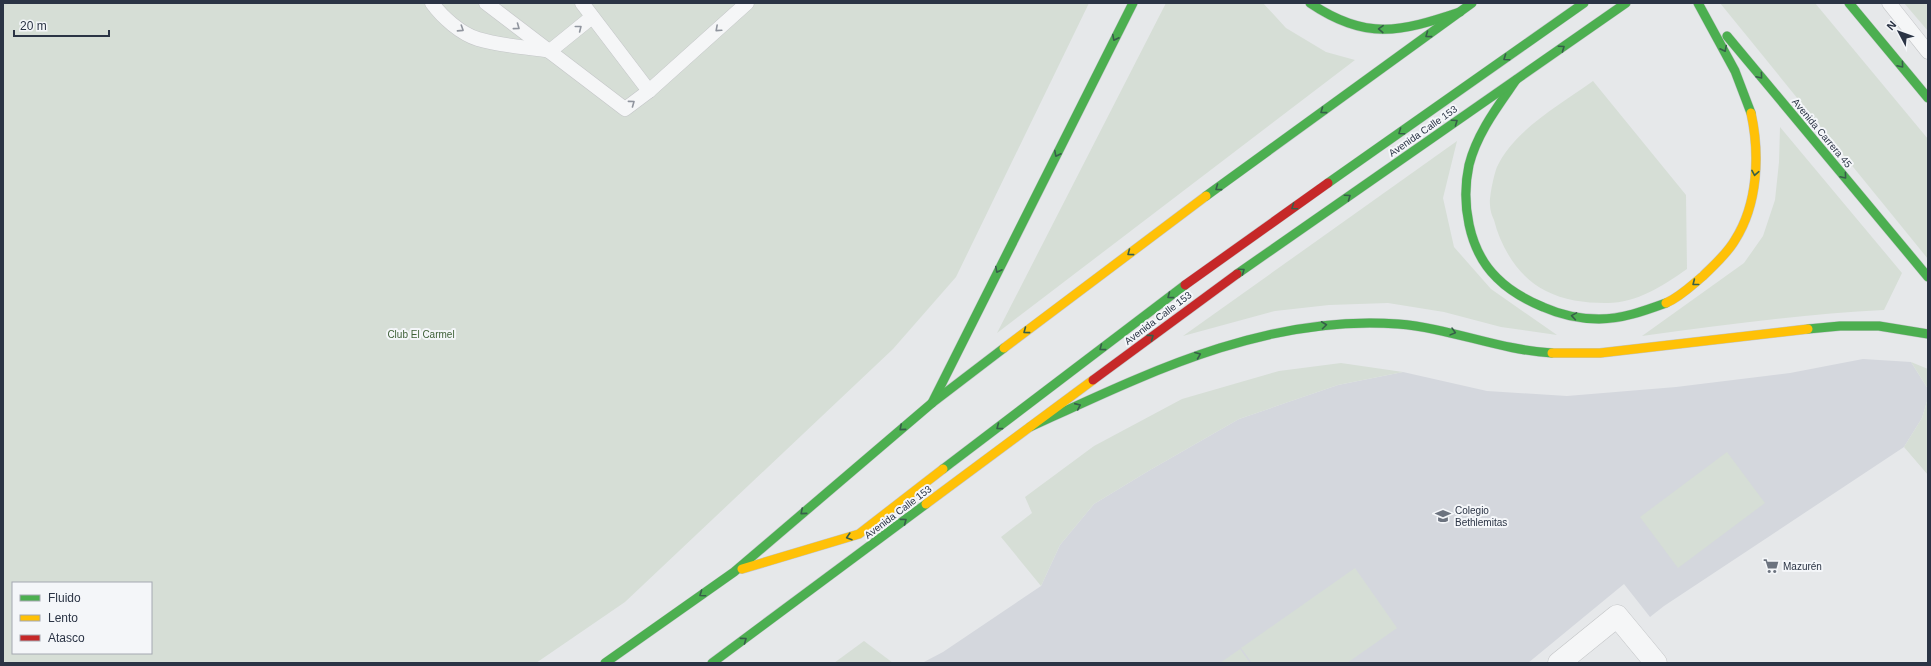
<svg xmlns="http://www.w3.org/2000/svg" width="1931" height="666" font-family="Arial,sans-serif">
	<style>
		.built { fill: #d4d7dd }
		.green { fill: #d6ded6; fill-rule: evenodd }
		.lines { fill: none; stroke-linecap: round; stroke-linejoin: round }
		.lane-casing { stroke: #c4c6c8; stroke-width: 15 }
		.street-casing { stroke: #c4c6c8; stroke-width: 23 }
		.fast-casing { stroke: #c2c5c8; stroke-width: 10 }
		.slow-casing { stroke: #c2c5c8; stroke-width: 10 }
		.jam-casing { stroke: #c2c5c8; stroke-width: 10 }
		.lane { stroke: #f5f6f7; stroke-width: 14 }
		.street { stroke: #f5f6f7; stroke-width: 22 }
		.fast { stroke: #4caf50; stroke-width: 9 }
		.slow { stroke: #ffc107; stroke-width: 9 }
		.jam { stroke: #c62828; stroke-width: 9 }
		.oneway { stroke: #90959e }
		.oneway2 { stroke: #375f49 }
		.labels { text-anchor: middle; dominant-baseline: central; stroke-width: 4; stroke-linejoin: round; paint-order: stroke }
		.street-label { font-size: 10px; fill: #2b3445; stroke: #f4f6f9 }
		.park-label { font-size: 10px; fill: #3f6138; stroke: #f4f6f9 }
		.poi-label { font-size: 10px; fill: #2b3445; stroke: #f4f6f9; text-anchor: start }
	</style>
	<rect width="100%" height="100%" fill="#e6e8ea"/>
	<!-- built -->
	<path class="built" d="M1863,359l48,3 17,27v9l-6,20 -18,29 -240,159 -14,11 -26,-33 -96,79h-606l21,-11 98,-66 19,-41 34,-41 56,-34 89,-51 99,-34 65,-13 84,19 80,5 109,-9 114,-14z"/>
	<!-- green -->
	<g class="green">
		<path d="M3,3h1086l-133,274 -63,72 -268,253 -89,61h-533zM13,583h138v70h-138z"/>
		<path d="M1166,3h97l23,25 40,24 29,8 -358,273z"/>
		<path d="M1720,3h95l113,136v120z"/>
		<path d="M1904,3h24v28z"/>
		<path d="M1593,81l93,114 1,74c-24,17 -52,35 -82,34 -20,0 -42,-3 -59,-12 -27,-13 -45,-43 -52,-71 -2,-4 -4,-10 -4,-15 -1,-7 4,-31 7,-38 17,-37 64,-63 96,-86z"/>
		<path d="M1780,127l122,146 -18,37c-81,4 -162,15 -242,26l102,-73 19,-27 12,-36 4,-38z"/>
		<path d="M1457,141l-14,57 11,49 37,42 66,46 -56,-8 -57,-15 -56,-9 -59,2 -54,6 -92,25z"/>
		<path d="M1911,362l17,7v20z"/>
		<path d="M1341,363l62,9 -65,13 -99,34 -89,51 -56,34 -34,41 -19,41 -40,-49 31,-24 -7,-16 69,-51 88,-47 97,-28z"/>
		<path d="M1928,398v77l-24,-28 18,-29z"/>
		<path d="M1727,452l38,51 -87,65 -38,-51z"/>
		<path d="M1355,568l42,60 -50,35h-95l-11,-15z"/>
		<path d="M864,641l29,22h-59z"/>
		<path d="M1240,649l10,14h-30z"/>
	</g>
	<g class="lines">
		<defs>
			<g id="lane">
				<path d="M432,3c10,14 29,31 46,36 23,7 48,8 72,12l42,-34"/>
				<path d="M486,3l139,106 24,-18 98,-88"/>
				<path d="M582,3l67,88"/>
				<path d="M1889,3l39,49"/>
			</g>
			<path id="street" d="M1559,663l58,-47 39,47"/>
			<g id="fast">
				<path d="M1310,3c56,38 90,29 150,9"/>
				<path d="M1698,3l37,68 16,42"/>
				<path d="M1849,3l79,95"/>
				<path d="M1727,36l201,241"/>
				<path d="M1516,80c-18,26 -39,53 -47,85 -8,37 -1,85 28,113 13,13 29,22 46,29 18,8 36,12 56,12 23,0 45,-8 67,-16"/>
				<path d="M1328,183l256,-180"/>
				<path d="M1206,196l266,-193"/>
				<path d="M1237,274l389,-271"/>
				<path d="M1808,329l32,-3h39l49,8"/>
				<path d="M932,403l201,-400"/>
				<path d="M1030,427c116,-53 236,-113 368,-103 52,4 101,26 154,29"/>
				<path d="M943,469l242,-184"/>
				<path d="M605,663l129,-91 198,-169 72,-55"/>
				<path d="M712,663l214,-159"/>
			</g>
			<g id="slow">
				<path d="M1666,303c14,-6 25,-17 37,-27 11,-11 24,-22 32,-36 23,-36 25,-86 16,-127"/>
				<path d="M1004,348l202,-152"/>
				<path d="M1552,353h48l208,-24"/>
				<path d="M926,504l167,-124"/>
				<path d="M742,569l117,-35 84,-65"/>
			</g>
			<g id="jam">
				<path d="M1185,285l143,-102"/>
				<path d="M1093,380l144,-106"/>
			</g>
		</defs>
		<!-- lane casing -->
		<use href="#lane" class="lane-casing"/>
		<!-- street casing -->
		<use href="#street" class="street-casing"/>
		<!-- fast casing -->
		<use href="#fast" class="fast-casing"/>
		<!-- slow casing -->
		<use href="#slow" class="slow-casing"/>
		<!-- jam casing -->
		<use href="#jam" class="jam-casing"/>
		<!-- lane -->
		<use href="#lane" class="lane"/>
		<!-- street -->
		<use href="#street" class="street"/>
		<!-- fast -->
		<use href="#fast" class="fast"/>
		<!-- slow -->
		<use href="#slow" class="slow"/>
		<!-- jam -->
		<use href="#jam" class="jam"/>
	</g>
	<!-- one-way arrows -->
	<defs><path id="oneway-chevron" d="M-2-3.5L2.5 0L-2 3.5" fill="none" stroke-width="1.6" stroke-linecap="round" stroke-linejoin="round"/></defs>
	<g class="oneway">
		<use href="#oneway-chevron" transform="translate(517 27) rotate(36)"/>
		<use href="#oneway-chevron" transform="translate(579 28) rotate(-38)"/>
		<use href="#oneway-chevron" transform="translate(461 29) rotate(33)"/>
		<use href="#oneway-chevron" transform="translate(718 29) rotate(138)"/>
		<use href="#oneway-chevron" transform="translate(632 103) rotate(-36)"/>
	</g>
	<g class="oneway2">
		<use href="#oneway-chevron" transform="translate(1381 29) rotate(-178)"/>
		<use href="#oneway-chevron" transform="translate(1428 35) rotate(144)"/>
		<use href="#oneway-chevron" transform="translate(1115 38) rotate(117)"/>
		<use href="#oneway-chevron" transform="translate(1562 48) rotate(-35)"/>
		<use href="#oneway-chevron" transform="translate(1724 49) rotate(63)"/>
		<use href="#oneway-chevron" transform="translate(1506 58) rotate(145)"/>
		<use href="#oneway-chevron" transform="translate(1901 65) rotate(50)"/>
		<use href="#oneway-chevron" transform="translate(1760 76) rotate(50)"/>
		<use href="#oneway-chevron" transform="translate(1323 111) rotate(144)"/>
		<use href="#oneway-chevron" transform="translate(1455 122) rotate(-35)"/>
		<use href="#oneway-chevron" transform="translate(1401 132) rotate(145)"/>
		<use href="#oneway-chevron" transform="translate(1057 154) rotate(117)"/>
		<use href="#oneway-chevron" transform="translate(1755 173) rotate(100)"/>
		<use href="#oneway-chevron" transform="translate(1844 176) rotate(50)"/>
		<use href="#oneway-chevron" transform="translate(1218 188) rotate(144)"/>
		<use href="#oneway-chevron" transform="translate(1348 197) rotate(-35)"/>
		<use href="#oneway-chevron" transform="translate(1294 207) rotate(145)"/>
		<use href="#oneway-chevron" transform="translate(1130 253) rotate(143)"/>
		<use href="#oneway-chevron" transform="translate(998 270) rotate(117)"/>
		<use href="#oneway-chevron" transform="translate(1242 271) rotate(-35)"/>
		<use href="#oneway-chevron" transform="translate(1695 283) rotate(142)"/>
		<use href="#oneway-chevron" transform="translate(1170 296) rotate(143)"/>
		<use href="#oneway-chevron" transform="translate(1574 316) rotate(-171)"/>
		<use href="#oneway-chevron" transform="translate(1324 325) rotate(-7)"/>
		<use href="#oneway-chevron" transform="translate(1026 331) rotate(143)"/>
		<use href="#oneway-chevron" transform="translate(1453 332) rotate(15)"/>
		<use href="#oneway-chevron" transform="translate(1151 337) rotate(-37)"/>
		<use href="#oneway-chevron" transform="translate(1102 348) rotate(143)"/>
		<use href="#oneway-chevron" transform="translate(1198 355) rotate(-22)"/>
		<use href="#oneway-chevron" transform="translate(1078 406) rotate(-24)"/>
		<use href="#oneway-chevron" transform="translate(999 427) rotate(143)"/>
		<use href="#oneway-chevron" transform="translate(902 428) rotate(140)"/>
		<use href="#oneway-chevron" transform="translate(803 512) rotate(140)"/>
		<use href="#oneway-chevron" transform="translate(904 521) rotate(-37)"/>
		<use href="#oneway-chevron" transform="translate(849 537) rotate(163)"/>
		<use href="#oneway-chevron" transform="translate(702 594) rotate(145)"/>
		<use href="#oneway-chevron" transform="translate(744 640) rotate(-36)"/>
	</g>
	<!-- icons -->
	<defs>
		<symbol id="school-bare" viewBox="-9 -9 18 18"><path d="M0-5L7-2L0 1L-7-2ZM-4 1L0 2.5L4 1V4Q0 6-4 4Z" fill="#6c737f" stroke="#f4f6f9" stroke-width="2.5" paint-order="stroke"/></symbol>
		<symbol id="supermarket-bare" viewBox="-9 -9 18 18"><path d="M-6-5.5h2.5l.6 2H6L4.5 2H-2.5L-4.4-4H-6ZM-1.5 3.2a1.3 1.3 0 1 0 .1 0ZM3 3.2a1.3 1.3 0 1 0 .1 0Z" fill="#6c737f" stroke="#f4f6f9" stroke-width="2.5" paint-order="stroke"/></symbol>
	</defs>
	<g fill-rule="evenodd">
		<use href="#school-bare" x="1432" y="505" width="22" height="22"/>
		<use href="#supermarket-bare" x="1760" y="555" width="22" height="22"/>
	</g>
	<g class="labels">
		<!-- street labels -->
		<g class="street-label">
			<text transform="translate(1423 131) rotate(-35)">Avenida Calle 153</text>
			<text transform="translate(1822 133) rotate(50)">Avenida Carrera 45</text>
			<text transform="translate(1158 318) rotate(-37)">Avenida Calle 153</text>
			<text transform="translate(898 512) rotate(-37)">Avenida Calle 153</text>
		</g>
		<!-- park labels -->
		<g class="park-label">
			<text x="421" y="334">Club El Carmel</text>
		</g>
		<!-- poi labels -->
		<g class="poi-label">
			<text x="1455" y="510">Colegio<tspan x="1455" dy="12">Bethlemitas</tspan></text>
			<text x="1783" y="566">Mazurén</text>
		</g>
	</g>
	<!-- border -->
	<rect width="1931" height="666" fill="none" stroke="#2b3445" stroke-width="8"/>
	<!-- legend -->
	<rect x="12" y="582" width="140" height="72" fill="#f4f6f9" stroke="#a4a8b1"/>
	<rect x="20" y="595" width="20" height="6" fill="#4caf50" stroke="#a4a8b1"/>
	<text x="48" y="602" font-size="12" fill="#2b3445">Fluido</text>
	<rect x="20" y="615" width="20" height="6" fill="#ffc107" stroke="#a4a8b1"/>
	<text x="48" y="622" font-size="12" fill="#2b3445">Lento</text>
	<rect x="20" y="635" width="20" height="6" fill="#c62828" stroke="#a4a8b1"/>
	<text x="48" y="642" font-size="12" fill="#2b3445">Atasco</text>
	<!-- north arrow -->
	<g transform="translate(1899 32) rotate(311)" stroke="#f4f6f9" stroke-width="3" paint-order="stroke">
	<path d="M0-3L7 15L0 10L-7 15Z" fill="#2b3445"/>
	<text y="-6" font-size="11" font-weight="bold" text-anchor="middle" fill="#2b3445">N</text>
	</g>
	<!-- scale -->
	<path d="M14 30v6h95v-6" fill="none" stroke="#2b3445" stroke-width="2"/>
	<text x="20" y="30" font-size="12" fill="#2b3445" stroke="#f4f6f9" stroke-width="3" paint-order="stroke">20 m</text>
</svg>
